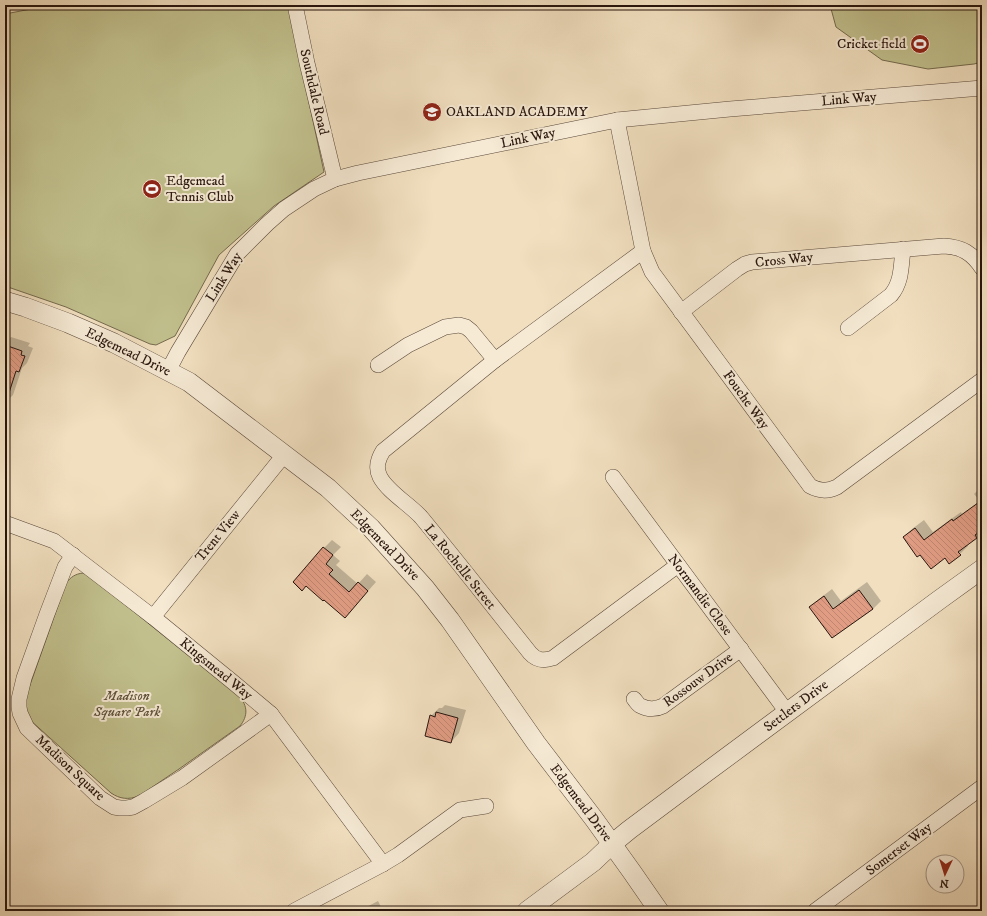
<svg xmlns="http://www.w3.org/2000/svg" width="987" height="916" font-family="'IM FELL DW Pica',serif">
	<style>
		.park { fill: #c1c08d; stroke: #746a4d }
		.shadow { fill: #0003 }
		.building { fill: url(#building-back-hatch); stroke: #28150d }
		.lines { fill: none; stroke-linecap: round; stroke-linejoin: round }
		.minor-casing { stroke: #5a483a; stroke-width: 16 }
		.tertiary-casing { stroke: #5a483a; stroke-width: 20 }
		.minor { stroke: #f6ead5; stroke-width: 15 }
		.tertiary { stroke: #f6ead5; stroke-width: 19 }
		.labels { text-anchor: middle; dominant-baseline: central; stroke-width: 4; stroke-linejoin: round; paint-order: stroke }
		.poi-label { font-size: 14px; fill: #28150d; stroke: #f6ead5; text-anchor: start }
		.street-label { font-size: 14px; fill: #28150d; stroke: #f6ead5 }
		.park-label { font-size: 14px; font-style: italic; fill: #5e513a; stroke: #f6ead5 }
	</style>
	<defs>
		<pattern id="building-back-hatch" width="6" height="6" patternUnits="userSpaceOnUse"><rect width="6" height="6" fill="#e19d84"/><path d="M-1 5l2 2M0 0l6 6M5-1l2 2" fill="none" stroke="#c18671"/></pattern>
	</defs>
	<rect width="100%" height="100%" fill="#f1dfbf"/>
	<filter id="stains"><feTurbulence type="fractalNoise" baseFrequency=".005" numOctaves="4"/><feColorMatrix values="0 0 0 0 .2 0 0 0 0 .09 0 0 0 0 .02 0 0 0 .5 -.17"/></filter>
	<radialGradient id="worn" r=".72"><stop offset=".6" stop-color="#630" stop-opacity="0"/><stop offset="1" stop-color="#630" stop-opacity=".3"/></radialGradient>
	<!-- park -->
	<g class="park">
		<path d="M52,5h236l36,167 -50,34 -55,49 -44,81 -19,9 -6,-1 -84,-37 -61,-21v-272z"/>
		<path d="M830,5h152v57l-8,2 -46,5 -46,-9 -46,-33z"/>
		<path d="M83,573l5,2 151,121c9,10 9,20 1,30l-61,43 -40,27c-11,4 -19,3 -28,-3l-82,-74 -5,-17 42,-119c5,-6 9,-9 17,-10z"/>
	</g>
	<!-- shadow -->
	<g class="shadow">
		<path d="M11,337l19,6 -2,3 5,2 -6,15 -5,5 -9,27 -8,8v-62h2z"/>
		<path d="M982,486v46l-6,5 -9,7 1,2 -8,8 -15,3 -41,-20 8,-8 12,-9 9,12 28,-20 1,2 18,-13 -6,-7z"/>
		<path d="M332,540l9,7 -8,8 7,6 -4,4 22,19 9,-10 9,8 -23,26 -47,-23 -12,-3 30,-34z"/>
		<path d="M867,582l14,19 -8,8 -41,28 -21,-30 8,-8 13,-10 9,12z"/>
		<path d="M445,705l21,5 -7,23 -8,9 -20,-26 8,-8h3z"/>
		<path d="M378,901l5,10h-24z"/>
	</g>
	<!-- building -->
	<g class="building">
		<path d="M5,345l17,6 -1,4 4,1 -6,16 -3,-1 -8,25h-3z"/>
		<path d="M982,500v30l-7,5 2,3 -19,14 3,3 -12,9 -4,-6 -14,11 -11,-14 -3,2 -14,-20 12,-9 9,12 28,-21 1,2z"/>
		<path d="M323,547l10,8 -7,9 7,6 -4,4 20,18 9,-10 10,9 -23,27 -21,-18 -1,1 -17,-15 -4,5 -9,-9z"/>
		<path d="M859,590l14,19 -41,29 -23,-31 15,-11 9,13z"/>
		<path d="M436,712l22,6 -7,25 -26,-7 5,-21 5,2z"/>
	</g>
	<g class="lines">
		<defs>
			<g id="minor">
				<path d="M295,5l12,58 28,116"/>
				<path d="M617,120l26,131 9,21 158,214c9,5 17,6 27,1l145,-107"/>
				<path d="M643,251l-148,109 -112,91c-5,8 -8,16 -3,26 8,15 29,27 41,40 37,45 73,91 109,136 7,8 14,8 23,5l125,-93"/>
				<path d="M681,312l56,-43 8,-5 7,-2 192,-16c18,1 28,7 38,22"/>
				<path d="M848,328l43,-33c11,-13 10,-29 12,-46"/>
				<path d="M378,365l30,-20 37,-18 14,-2 7,2 5,4 24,29"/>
				<path d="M168,371l10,-19 59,-98 30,-30 17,-15 30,-20 21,-10 23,-6 259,-53 113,-11 252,-21"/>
				<path d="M613,477l174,235"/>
				<path d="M5,523l49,18 99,76 81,66 37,31 112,150"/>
				<path d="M73,555l-8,12 -18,47 -23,64 -5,21v8l1,6 7,15 73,70 14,9 6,1h7l6,-1 11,-6 38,-23 89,-64"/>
				<path d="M153,617l131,-162"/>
				<path d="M634,699c2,2 4,6 7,7 7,4 16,3 22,0l78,-57"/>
				<path d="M294,911l89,-47 15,-9 62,-45 26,-4"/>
				<path d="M815,911l167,-124"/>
			</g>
			<g id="tertiary">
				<path d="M5,301l20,6 43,16 46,20 75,39 139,106 43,40 54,60 25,32 86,123 58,76 38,53 27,39"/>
				<path d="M527,911l66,-49 19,-18 17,-14 79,-59 231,-171 43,-31"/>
			</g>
		</defs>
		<!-- minor casing -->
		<use href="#minor" class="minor-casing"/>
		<!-- tertiary casing -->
		<use href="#tertiary" class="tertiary-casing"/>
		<!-- minor -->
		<use href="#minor" class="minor"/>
		<!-- tertiary -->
		<use href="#tertiary" class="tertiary"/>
	</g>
	<!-- icons -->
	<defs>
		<symbol id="stadium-disc" viewBox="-11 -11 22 22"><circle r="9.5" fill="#8f2418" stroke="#f6ead5"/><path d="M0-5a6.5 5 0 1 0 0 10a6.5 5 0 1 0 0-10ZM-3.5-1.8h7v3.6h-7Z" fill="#fff"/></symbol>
		<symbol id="school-disc" viewBox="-11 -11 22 22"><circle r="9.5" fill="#8f2418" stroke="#f6ead5"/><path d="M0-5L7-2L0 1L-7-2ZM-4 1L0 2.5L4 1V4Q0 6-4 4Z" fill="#fff"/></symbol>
	</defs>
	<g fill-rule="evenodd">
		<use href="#stadium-disc" x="909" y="33" width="22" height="22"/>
		<use href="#school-disc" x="421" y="101" width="22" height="22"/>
		<use href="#stadium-disc" x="141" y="178" width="22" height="22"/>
	</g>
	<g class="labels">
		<!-- poi labels -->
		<g class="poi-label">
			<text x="906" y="44" text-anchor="end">Cricket field</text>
			<text x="446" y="112">OAKLAND ACADEMY</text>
			<text x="166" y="181">Edgemead<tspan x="166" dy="16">Tennis Club</tspan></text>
		</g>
		<!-- street labels -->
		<g class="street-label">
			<text transform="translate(314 92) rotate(77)">Southdale Road</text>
			<text transform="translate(849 99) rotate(-5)">Link Way</text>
			<text transform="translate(528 138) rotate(-12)">Link Way</text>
			<text transform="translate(784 260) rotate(-6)">Cross Way</text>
			<text transform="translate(224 277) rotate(-58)">Link Way</text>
			<text transform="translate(128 352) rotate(26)">Edgemead Drive</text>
			<text transform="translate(746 400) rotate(54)">Fouche Way</text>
			<text transform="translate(218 536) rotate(-51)">Trent View</text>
			<text transform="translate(385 545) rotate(46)">Edgemead Drive</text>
			<text transform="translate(460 567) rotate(51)">La Rochelle Street</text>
			<text transform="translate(700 595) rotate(53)">Normandie Close</text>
			<text transform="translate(216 669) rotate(39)">Kingsmead Way</text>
			<text transform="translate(698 680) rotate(-36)">Rossouw Drive</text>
			<text transform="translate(796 706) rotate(-37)">Settlers Drive</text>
			<text transform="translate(70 768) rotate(43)">Madison Square</text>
			<text transform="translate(581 803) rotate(53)">Edgemead Drive</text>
			<text transform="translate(899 849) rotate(-37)">Somerset Way</text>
		</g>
		<!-- park labels -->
		<g class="park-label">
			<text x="127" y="696">Madison<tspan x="127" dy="16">Square Park</tspan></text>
		</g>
	</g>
	<!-- margin -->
	<rect width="987" height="916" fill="none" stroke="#f1dfbf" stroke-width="20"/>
	<rect x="6" y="6" width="975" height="904" fill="none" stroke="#28150d" stroke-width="2"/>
	<rect x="10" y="10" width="967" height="896" fill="none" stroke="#28150d"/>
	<!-- north arrow -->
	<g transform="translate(945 874) rotate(184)"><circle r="19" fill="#f6ead5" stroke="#a49585"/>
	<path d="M0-3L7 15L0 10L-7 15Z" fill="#8f2418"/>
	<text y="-6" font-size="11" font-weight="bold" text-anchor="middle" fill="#28150d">N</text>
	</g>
	<rect width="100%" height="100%" filter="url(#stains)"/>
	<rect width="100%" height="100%" fill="url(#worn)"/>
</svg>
